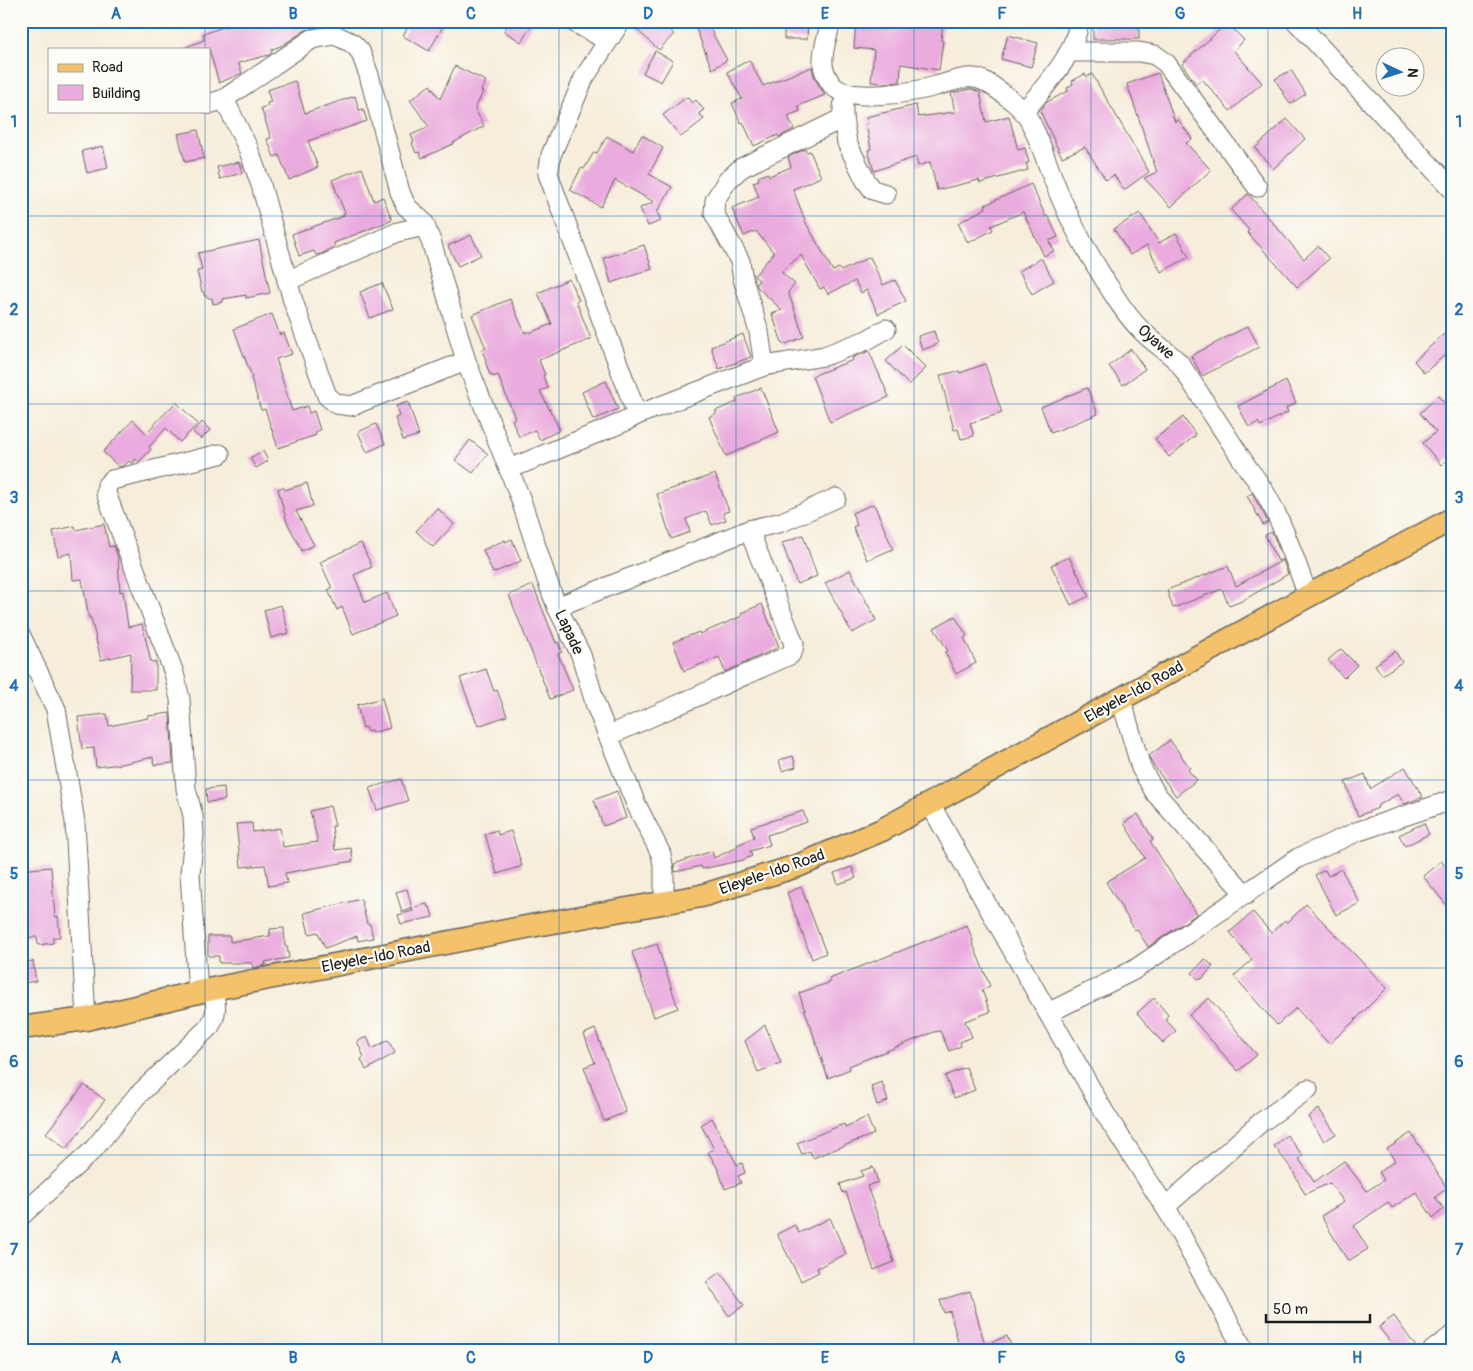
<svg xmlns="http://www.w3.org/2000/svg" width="1473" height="1371" font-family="Pangolin,sans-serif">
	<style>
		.building { fill: #eaacde }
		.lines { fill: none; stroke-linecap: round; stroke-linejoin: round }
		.minor-casing { stroke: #68655e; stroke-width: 21 }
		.major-casing { stroke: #68655e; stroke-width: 25 }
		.minor { stroke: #fff; stroke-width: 19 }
		.major { stroke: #f3c26a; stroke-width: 22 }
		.grid { fill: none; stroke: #1f6fb2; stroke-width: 1; stroke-opacity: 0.55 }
		.labels { text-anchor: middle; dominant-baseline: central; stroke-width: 4.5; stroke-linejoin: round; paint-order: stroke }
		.street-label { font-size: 16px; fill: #1c1c1c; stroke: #fdfcf7 }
		.neatline { fill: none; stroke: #1f6fb2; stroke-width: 2 }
		.grid-label { font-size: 16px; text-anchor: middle; font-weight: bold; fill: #1f6fb2 }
	</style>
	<rect width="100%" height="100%" fill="#fdfcf7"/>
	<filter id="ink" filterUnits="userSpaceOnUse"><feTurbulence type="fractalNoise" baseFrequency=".02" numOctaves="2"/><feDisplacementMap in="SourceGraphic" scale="10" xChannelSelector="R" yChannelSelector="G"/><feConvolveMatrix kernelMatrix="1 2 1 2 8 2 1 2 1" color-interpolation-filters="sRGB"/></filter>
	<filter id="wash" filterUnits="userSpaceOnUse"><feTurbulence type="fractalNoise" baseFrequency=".0096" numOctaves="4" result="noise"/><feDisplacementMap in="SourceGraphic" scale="20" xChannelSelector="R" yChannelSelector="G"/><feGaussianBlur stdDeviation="1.12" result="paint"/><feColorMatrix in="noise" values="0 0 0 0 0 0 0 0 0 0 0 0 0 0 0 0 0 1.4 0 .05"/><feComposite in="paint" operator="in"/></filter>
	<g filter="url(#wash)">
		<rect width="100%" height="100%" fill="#f6edda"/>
		<g id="blocks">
			<!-- building -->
			<g class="building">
				<path d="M241,21h87v4l-22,5 -25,16 -9,3v3l-3,3 -31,8 4,10 -23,10 -10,-34 -25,-1 20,-8 -1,-6z"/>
				<path d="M393,21h53l-17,30 -26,-15 4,-7z"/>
				<path d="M511,21h24l-14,21 -17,-11z"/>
				<path d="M640,21h20l14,13 -15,16 -24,-22z"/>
				<path d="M693,21h13l21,39 -15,9z"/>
				<path d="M784,21h24l-1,18h-23z"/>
				<path d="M856,21l60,2v-2h27l-2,19 2,1 -4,29 -38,-6 -1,18 -16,1 -13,-1 3,-32 -20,-2z"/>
				<rect x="1093" y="21" width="46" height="18"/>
				<path d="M1227,23l17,17 -10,11 28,32 -32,28 -28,-32 -6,5 -14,-20z"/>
				<path d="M1008,35l30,8 -7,24 -30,-8z"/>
				<path d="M655,51l18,10 -12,21 -18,-9z"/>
				<path d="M749,60l14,26 49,-19 3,12 10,16 -27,11 2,5 -12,5 6,13 -15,8 -1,-2 -24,11 -11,-24 -2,1 -9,-20 10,-4 -15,-27z"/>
				<path d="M455,66l31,15 -5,10 2,1 -8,17 9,17 -31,17v1l-31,14 -3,-6 -3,1 -4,-10 2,-1 -3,-7 18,-8 -19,-27 20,-15 10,14z"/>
				<path d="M1291,70l15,24 -16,10 -15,-25z"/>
				<path d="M1158,73l17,49 3,-3 14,20 -6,4 25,27 -40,37 -27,-29 13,-6 -30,-88z"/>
				<path d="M1085,74l2,3 5,-3 57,98 -25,18 -10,-15 -8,5 -21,-33 -23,10 -22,-46 7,-9 21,-11 -1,-3 6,-4 -1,-3z"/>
				<path d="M295,81l10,32 50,-17 4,14 4,-1 4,12 -59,20 10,26 -29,13 -10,-25 -5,2 -7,-18 4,-1 -10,-30 7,-2 -1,-3 4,-1 -4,-12z"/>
				<path d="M971,89l9,3 6,30 23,-6 9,34 7,-2 4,15h-3l2,7 -48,13 -1,-3 -42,10 -7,-28 -12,4 -2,-9 -42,14 -6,-21 3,-1 -5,-25 2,-1 -2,-6 50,-12 2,12 37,-5 -4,-19z"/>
				<path d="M687,97l5,6 4,-3 8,10 -5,3 5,6 -23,18 -18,-22z"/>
				<path d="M1287,119l18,20 -32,30 -18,-21z"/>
				<path d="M198,130l6,28 -19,4 -7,-28z"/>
				<path d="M642,135l21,13 -14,26 23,13 -15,25 4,9 -13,5 -8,-18 14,-6 -39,-22 -14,27 -31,-17 11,-22 3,1 10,-17 3,1 10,-17 26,15z"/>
				<path d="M103,146l5,22 -21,5 -5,-22z"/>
				<path d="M805,149l1,3 4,-1 11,26 -28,12 13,34 27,48 6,-3 2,3 29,-14 13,28 12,-5 11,21 -28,13 -11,-24 -6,3 -6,-12 -27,13 -4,-7 -4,2 -19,-34 -20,17 14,12 -7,8 16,45 -21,8 -11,-31 10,-4 -24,-22 -2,-4 3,-4 -5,-4 20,-23 -18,-22 -12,5 -12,-28 27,-11 -6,-15 6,-2 -1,-3 10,-4 1,3 22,-9 -3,-10z"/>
				<path d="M239,162l3,11 -22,6 -3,-12z"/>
				<path d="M362,168l12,33 9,-4 9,23 -58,23 1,4 -14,7 -5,1 -2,-4 -15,5 -7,-22 52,-18 -1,-2 2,-1 -13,-33z"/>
				<path d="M1031,184l15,33 2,-1 10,21 -9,4 5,10 -10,5 -21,-44 -32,14 2,4 -25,13 -10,-20 28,-15 -1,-3z"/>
				<path d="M1248,194l56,65 14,-13 11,13 -32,28 -50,-55 2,-2 -18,-20z"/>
				<path d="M1140,213l19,30 17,-10 13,24 -28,15 -14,-27 -17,10 -16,-26z"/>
				<path d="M471,235l10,20 -23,11 -10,-20z"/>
				<path d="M259,240l11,53 -24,5v-3l-23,4v3l-10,2 -1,-6h-4l-1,-2h-3v-4h-2l-5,-21 5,-1 -4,-17z"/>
				<path d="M644,245l8,24 -41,14 -7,-25z"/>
				<path d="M1041,258l13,23 -22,13 -13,-23z"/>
				<path d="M569,279l10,21 -3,1 15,38 -52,21 6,15 -2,1 5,12 -8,3 20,39 -20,10 -5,-10 -16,7 -7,-17 3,-2 -17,-43 -5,2 -1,-3 -2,1 -5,-14 1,-1 -4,-10 4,-2 -14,-33 38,-16 15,34 3,-2 1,2 23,-9 -14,-31z"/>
				<path d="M382,283l11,26 -23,9 -10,-26z"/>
				<path d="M272,314l8,21 4,-2 8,21 -16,5 16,52 15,-5 2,7 5,-2 6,19 -5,2 1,3 -38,13 -13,-39 -4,1 -10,-32 1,-1 -18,-48z"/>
				<path d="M1248,326l11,21 -57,29 -11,-20z"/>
				<path d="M934,331l4,13 -16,6 -4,-14z"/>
				<path d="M743,334l8,23 -32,12 -8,-22z"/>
				<path d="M1444,334l8,9v6l-28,24 -10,-12z"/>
				<path d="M903,345l23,23 -17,17 -23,-24z"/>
				<path d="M1131,349l14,20 -22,16 -14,-19z"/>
				<path d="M869,351l20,46 -59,25 -18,-46 41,-16 -1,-2z"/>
				<path d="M985,364l17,49 -32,10 4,13 -13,3 -3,-10 -4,1 -14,-55 19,-4 1,2z"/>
				<path d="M606,381l12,28 -25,11 -11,-28z"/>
				<path d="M1286,381l10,22 -10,5 2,4 -28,14 -2,-4 -9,5 -11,-21z"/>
				<path d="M761,388l18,44 -53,24 -17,-39 8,-4 -2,-2 22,-9 -1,-4z"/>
				<path d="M1087,388l11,26 -47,19 -10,-26z"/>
				<path d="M1438,396l14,15v44l-11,10 -18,-22 13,-11 -16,-19z"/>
				<path d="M176,402l22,22 -18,18 -14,-14 -17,19 2,2 -12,13 -3,-3 -4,5 -3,-3 -4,4 -6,2 -16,-15 30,-32 13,13z"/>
				<path d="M408,402l11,33 -16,5 -8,-22 4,-2 -3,-10z"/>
				<path d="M1183,417l13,18 -27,22 -14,-18z"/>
				<path d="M202,422l8,8 -9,9 -8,-7z"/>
				<path d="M376,424l9,20 -18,8 -9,-20z"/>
				<path d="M470,440l18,14 -15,19 -18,-13z"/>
				<path d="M263,451l5,10 -12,7 -6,-10z"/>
				<path d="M715,474l14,37 -6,2 3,7 -14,5 -6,-14 -20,8 4,13 -19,7 -14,-45z"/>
				<path d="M307,483l6,23 -17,5 18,34 -12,6 -15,-29 -9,-33 5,-2 2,3z"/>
				<path d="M1252,493l16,29 -5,3 -16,-29z"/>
				<path d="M874,504l19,45 -26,11 -14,-33 4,-2 -5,-12z"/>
				<path d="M437,508l17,16 -21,23 -17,-16z"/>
				<path d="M104,524l5,23 5,-1 4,12 2,34 3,-1 5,36 14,-3 9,38h5v28h-26l1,-37 -30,7 -10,-42h-2l-7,-39 -9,1 -2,-27 -13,3 -5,-25 22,-5 1,4z"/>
				<path d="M1272,532l11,27 -5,2 -13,-26z"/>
				<path d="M803,535l14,41 -20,8 -15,-41z"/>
				<path d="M512,539l9,22 -28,12 -10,-23 22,-10v2z"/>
				<path d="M361,543l11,24 -18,8 11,27 22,-9 9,23 -43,18 -11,-27 -5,3 -9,-20 4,-2 -12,-26z"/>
				<path d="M1069,557l20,39 -18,9 -20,-40z"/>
				<path d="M1283,560l5,14 -46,27 -13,5 -7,-17 -49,19 -6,-18 61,-24 8,20z"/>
				<path d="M850,570l26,50 -24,13 -27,-50z"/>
				<path d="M533,585l23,58 2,-1 4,10 -4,2 15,36 -23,9 -41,-104z"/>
				<path d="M762,604l17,43 -54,25 -6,-15 -35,14 -11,-29 26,-10 1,2 42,-18 -1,-3z"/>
				<path d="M281,605l8,28 -18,5 -7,-28z"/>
				<path d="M955,616l12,20 -3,2 12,25 -20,11 -11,-22 3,-1 -14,-23z"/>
				<path d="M1341,649l16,16 -13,13 -16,-18z"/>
				<path d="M1395,651l7,11 -20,13 -7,-10z"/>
				<path d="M486,669l8,22 3,-1 10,26 -29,10 -18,-48z"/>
				<path d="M382,698l8,30 -18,5 -1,-2 -4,1 -1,-5 -3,1 -6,-23z"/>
				<path d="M170,713l3,50 -19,2 -1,-8 -32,7 -25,3 -2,-19 -12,1 -4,-32 29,-3 2,12 39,-8v-2z"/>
				<path d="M1170,740l20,28 -2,2 9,10 -21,16 -25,-34 -2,-6z"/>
				<path d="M793,756l3,11 -14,4 -3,-11z"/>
				<path d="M1405,767l18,30 -19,7 -6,-10 -21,12 1,2 -20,8 -13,-34 20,-8 5,15z"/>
				<path d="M401,779l7,22 -31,9 -8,-22z"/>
				<path d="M224,787l1,13 -18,2 -1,-13z"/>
				<path d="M617,791l9,27 -23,8 -9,-26z"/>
				<path d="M330,806l5,20h-3l3,24 16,-2 2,13 -68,12 2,10 -18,3 -4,-21 -24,2 -5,-43 16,-1 1,9 27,-4 3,19 35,-5 -8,-31z"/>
				<path d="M803,811l4,11 -40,13 3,10 -20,6 2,5 -9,4 -41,9 -1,-3 -26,6 -1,-8 38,-13 2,7 24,-11 -1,-2 17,-7 -3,-11z"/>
				<path d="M1138,814l15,25 -3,2 47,73 -49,33 -11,-18 -2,1 -29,-48 39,-24 -21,-35z"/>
				<path d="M1424,823l5,11 -24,12 -6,-11z"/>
				<path d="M497,830l1,5 13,-4 11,35 -25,8 -12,-40z"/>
				<path d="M1441,861l11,13v38l-29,-36z"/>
				<path d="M51,867l4,50 3,-1 2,21h-7v6l-15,2 -1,-8 -13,1 -3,-22v-46z"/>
				<path d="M852,867l4,11 -18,6 -4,-11z"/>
				<path d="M1341,869l19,34 -24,12 -21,-40 10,-5 3,6z"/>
				<path d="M801,887l25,66 -14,6 -25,-66z"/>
				<path d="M407,889l5,20 -10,3 -6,-20z"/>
				<path d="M361,899l6,25h3l3,14 -15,3 -1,-5 -32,12 -7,-16 -9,2 -5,-21z"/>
				<path d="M427,904l1,3h2l3,10 -32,7 -3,-9 15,-4 -1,-3z"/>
				<path d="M1306,904l81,84 -37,37 -21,19 -33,-36 -19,17 -43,-49 18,-16 -22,-28 23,-20 18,21 14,-13 2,3z"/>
				<path d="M967,925l6,16 -1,1 18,44 -8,4 8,22 -25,9 7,16 -12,5 1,4 -12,5 -9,-20 -6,1 -85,34 1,3 -22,9 -29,-85 32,-11 -2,-3z"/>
				<path d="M284,928l1,18h2l2,12 -24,4 1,3 -13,3 -1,-5h-33v-7h-11v-20h22v6l40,-6v-7z"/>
				<path d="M657,944l21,64 -24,9 -22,-65z"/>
				<path d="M1205,959l8,7 -11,13h-4l-6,-6z"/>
				<path d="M33,961l3,20 -13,2 -2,-20z"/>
				<path d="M1154,998l14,17 -3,4 11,12 -13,12 -26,-30z"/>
				<path d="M1209,998l48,57 -19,16 -49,-56z"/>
				<path d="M765,1025l16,38 -23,9 -13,-31z"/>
				<path d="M595,1029l31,83 -22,9 -20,-54 11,-4 -11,-29z"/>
				<path d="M367,1037l5,12 16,-9 7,13 -29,17 -5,-11 3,-2 -7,-16z"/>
				<path d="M966,1067l9,23 -21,8 -9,-22z"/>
				<path d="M882,1082l6,19 -11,4 -6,-19z"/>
				<path d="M84,1085l21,15 -39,49 -20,-16z"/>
				<path d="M1319,1109l17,25 -12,7 -16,-24z"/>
				<path d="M867,1117l7,17 -61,24 -3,-7 -8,3 -5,-11 47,-19 1,3z"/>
				<path d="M712,1118l25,47 5,-2 3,10 -7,3 3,7 -16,6 -7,-20 -10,-17 6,-3 -13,-24z"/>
				<path d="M1411,1133l36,55 -12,9 9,12 -11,9 -17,-26 -24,16 -4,-6 -34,24 14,23 -20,12 -27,-45 23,-14 -14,-19 -25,11 -14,-26 -17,-22 13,-11 16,21 -4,3 15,23 30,-21 23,30 17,-11 -5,-8 16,-11 -8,-12z"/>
				<path d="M873,1167l5,15 -11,4 27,76 -20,8 -28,-78 -3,1 -3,-9 23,-8 -2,-5z"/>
				<path d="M830,1218l16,36 -29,14 2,4 -18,9 -24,-47 18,-9 4,8z"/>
				<path d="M720,1272l24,33 -15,11 -23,-34z"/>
				<path d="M970,1291l15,54 22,-9 6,14h-53l-10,-39 -6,2 -4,-13z"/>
				<path d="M1394,1316l24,34h-22l-17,-23z"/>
			</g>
		</g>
	</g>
	<g filter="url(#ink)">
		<use href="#blocks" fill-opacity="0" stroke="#68655e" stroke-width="1"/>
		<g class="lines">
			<defs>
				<g id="minor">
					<path d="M572,21l36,20"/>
					<path d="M831,21c-3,15 -11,34 -7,49 2,5 5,12 9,16 17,17 82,6 103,0 16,-4 32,-13 48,-5 11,6 30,20 39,30 12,14 22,47 29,65 12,32 25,59 43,88 14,23 29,50 48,68 12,12 26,20 37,32l69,106c28,33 44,85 59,126"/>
					<path d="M1296,21l156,168"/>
					<path d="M1070,52h69l16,3 11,8 91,124"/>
					<path d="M224,99l24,49 13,37 32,116 34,95 10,8 14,2 115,-45"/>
					<path d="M209,104l15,-5 88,-60 23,-4 17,8 8,8 9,24 31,117 6,14 18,17 8,21 34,117 55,139 26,80 10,27 24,48 15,51 40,98 25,50 3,17v32"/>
					<path d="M843,106v12l4,25 19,38 7,9 13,4"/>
					<path d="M1024,112c21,-27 51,-55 55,-91"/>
					<path d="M287,281l111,-49 27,-6"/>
					<path d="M764,366l-5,-34 -16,-53 -3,-18 -26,-48 1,-13 12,-19 14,-13 102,-50"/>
					<path d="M637,415l127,-49 60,-10 43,-16 19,-11"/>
					<path d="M509,469l115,-47 13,-7 -89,-241 3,-19 33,-77 37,-57"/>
					<path d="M557,607l192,-77 33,-8 54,-24"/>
					<path d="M21,636l35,73 19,113 11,197"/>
					<path d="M1121,699l20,69 15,26 90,101"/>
					<path d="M608,736l182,-81 3,-5 1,-6 -45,-114"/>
					<path d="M930,804l174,308 65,101 75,137"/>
					<path d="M198,992l-8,-118 4,-39 -1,-19 -7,-27 -6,-90 -6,-26 -68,-180 1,-8 5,-5 108,-26"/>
					<path d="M1048,1013l86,-43 164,-112 61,-27 93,-31"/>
					<path d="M1165,1207l95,-84 48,-34"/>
					<path d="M21,1216l72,-66 43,-53 74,-71c8,-14 6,-21 3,-37"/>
					<path d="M1433,1350l19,-14"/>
				</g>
				<path id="major" d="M21,1028l65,-9 112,-27 333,-66 170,-30 99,-31 82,-35 426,-234 144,-77"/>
			</defs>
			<!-- minor casing -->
			<use href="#minor" class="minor-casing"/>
			<!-- major casing -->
			<use href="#major" class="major-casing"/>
			<!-- minor -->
			<use href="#minor" class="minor"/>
			<!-- major -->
			<use href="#major" class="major"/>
		</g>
	</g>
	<!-- grid -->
	<path class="grid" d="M205,21v28M382,21v1329M559,21v1329M736,21v1329M914,21v1329M1091,21v1329M1268,21v1329M205,111v1239M21,216h1431M21,404h1431M21,591h1431M21,780h1431M21,968h1431M21,1155h1431"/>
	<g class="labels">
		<!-- street labels -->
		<g class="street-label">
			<text transform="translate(1156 342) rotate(42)">Oyawe</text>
			<text transform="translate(569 632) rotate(65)">Lapade</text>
			<text transform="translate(1134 692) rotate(-29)">Eleyele-Ido Road</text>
			<text transform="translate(772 872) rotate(-19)">Eleyele-Ido Road</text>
			<text transform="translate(376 957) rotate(-11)">Eleyele-Ido Road</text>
		</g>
	</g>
	<!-- margin -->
	<rect width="1473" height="1371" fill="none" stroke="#fdfcf7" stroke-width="55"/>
	<!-- legend -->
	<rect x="48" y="48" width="162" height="65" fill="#fdfcf7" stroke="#a3a29f"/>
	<rect x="58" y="64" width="25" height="8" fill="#f3c26a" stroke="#a3a29f"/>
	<text x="92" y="72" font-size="15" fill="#1c1c1c">Road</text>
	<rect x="58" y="85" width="25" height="15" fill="#eaacde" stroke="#a3a29f"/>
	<text x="92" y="98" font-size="15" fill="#1c1c1c">Building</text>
	<!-- north arrow -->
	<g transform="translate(1400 72) rotate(94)"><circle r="24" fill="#fdfcf7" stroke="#a3a29f"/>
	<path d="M0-4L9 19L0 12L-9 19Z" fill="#1f6fb2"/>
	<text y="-8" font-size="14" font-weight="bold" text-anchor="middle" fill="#1c1c1c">N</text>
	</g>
	<!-- scale -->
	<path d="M1266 1314v8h104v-8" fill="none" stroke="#1c1c1c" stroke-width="2.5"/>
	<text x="1273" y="1314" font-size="15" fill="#1c1c1c" stroke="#fdfcf7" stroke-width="4" paint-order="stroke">50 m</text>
	<rect x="28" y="28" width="1418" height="1316" class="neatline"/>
	<g class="grid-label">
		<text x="116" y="19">A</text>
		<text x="293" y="19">B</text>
		<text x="471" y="19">C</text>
		<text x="648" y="19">D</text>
		<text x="825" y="19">E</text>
		<text x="1002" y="19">F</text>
		<text x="1180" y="19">G</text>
		<text x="1357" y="19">H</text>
		<text x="14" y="127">1</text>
		<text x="1459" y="127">1</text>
		<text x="14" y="315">2</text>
		<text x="1459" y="315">2</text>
		<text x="14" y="503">3</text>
		<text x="1459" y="503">3</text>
		<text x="14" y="691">4</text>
		<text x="1459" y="691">4</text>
		<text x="14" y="879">5</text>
		<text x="1459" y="879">5</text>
		<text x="14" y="1067">6</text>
		<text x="1459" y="1067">6</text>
		<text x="14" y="1255">7</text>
		<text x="1459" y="1255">7</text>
		<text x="116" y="1363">A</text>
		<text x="293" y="1363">B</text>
		<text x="471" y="1363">C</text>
		<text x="648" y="1363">D</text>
		<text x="825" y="1363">E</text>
		<text x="1002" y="1363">F</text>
		<text x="1180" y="1363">G</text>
		<text x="1357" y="1363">H</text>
	</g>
</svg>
